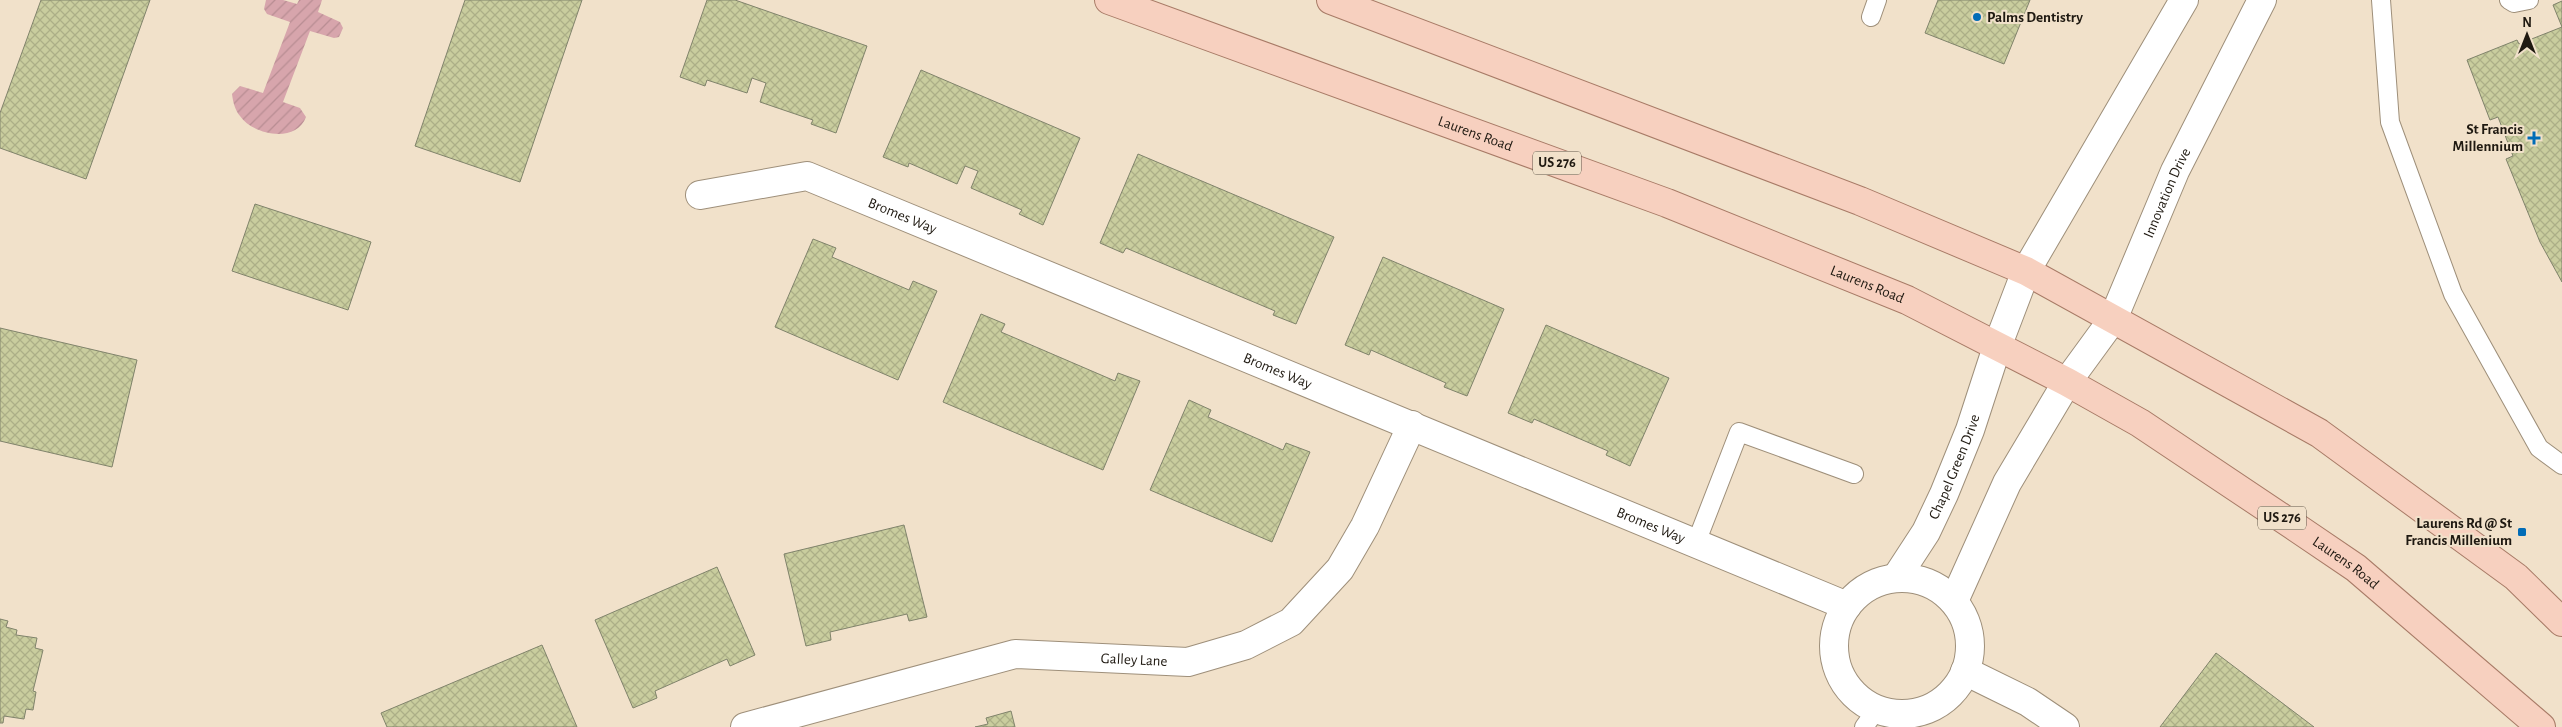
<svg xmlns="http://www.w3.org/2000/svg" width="2562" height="727" font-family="'Alegreya Sans',sans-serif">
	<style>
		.garden { fill: url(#garden-furrows) }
		.building { fill: url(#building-cross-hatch); stroke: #80836b }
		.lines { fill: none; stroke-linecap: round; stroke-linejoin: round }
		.lane-casing { stroke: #9e8f7a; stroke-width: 20 }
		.street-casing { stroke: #9e8f7a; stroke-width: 30 }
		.primary-casing { stroke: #a87b67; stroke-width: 30 }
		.lane { stroke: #fff; stroke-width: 18 }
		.street { stroke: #fff; stroke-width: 28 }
		.primary { stroke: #f7d0bf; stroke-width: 28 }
		.poi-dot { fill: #016cb7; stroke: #f1e1ca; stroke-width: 2 }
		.labels { text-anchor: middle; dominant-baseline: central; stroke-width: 4; stroke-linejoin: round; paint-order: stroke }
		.shield { fill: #f1e1ca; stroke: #5e5548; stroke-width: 1 }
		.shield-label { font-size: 14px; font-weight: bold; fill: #1f1911 }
		.poi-label { font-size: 15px; font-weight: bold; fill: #1f1911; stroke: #f1e1ca; text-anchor: end }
		.street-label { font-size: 15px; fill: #1f1911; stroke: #f1e1ca }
	</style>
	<defs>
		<pattern id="garden-furrows" width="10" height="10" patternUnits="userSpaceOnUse" patternTransform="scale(1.25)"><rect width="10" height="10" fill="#d7a5ac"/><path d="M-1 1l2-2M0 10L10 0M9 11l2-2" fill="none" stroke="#b88d93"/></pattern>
		<pattern id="building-cross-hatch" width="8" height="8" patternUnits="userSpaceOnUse" patternTransform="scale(1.25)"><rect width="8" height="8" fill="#c9cd9e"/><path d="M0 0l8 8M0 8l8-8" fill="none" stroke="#acaf87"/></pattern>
	</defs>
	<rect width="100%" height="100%" fill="#f1e1ca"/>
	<!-- garden -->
	<path class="garden" d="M266,0h17l14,4 2,-4h23l-4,12 22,10 3,6 -4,9 -5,1 -24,-7 -27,71 17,6 6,9c-10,27 -53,18 -66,-1 -5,-6 -7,-14 -8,-22l8,-8 23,7 27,-71 -23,-8 -3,-5z"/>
	<!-- building -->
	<g class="building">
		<path d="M41,0h109l-64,179 -86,-31v-35z"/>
		<path d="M465,0h117l-62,182 -105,-36z"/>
		<path d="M707,0h28l132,46 -31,87 -25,-9 2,-4 -53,-18 6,-19 -14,-5 -5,15 -40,-13 -2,6 -25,-9z"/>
		<path d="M1938,0h92l-26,64 -79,-31z"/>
		<path d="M2562,1v281l-22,-40 -34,-83 7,-3 -15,-39 -8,3 -23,-60 50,-20 2,4 43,-17 -9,-22z"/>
		<path d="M921,70l159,68 -37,87 -24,-11 3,-4 -51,-22 7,-17 -13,-5 -8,18 -48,-21 -1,4 -25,-10z"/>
		<path d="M1138,154l196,83 -38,87 -23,-9 2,-4 -149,-63 -3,5 -23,-10z"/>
		<path d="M255,204l116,38 -23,68 -116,-39z"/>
		<path d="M813,239l23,9 -4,9 77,33 4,-9 24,10 -39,89 -123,-53z"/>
		<path d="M1383,257l121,52 -37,87 -23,-9 2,-4 -75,-33 -2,5 -24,-10z"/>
		<path d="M981,314l24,10 -4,8 114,49 3,-8 22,8 -37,89 -160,-68z"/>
		<path d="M1546,325l123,53 -39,88 -24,-11 2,-4 -74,-32 -2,4 -24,-10z"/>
		<path d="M0,328l137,32 -25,107 -112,-26z"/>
		<path d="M1189,400l22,10 -3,7 75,33 3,-7 24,9 -38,90 -122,-52z"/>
		<path d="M904,525l23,92 -18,4 -2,-7 -77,18 1,8 -25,6 -22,-92z"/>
		<path d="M717,567l38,88 -25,11 -3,-7 -72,32 2,7 -24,10 -38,-88z"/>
		<path d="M0,619l8,2 -2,6 11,3 -1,5 21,3 -2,10 8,2 -10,41 3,1 -3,18 -7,-1 -2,10 -20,-3 -1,7h-3z"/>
		<path d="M542,645l35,82h-190l-6,-14z"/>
		<path d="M2216,653l98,74h-154z"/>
		<path d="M1011,711l4,16h-40l13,-3 -2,-6z"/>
	</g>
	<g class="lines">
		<defs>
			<g id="lane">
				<path d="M2381,0l9,122 63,172 86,154 23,17"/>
				<path d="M2509,0l5,3 15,-3"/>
				<path d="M1871,17l6,-17"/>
				<path d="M1696,543l43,-111 115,42"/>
				<path d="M1864,727l13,-18"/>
			</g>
			<g id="street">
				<path id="s1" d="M700,195l107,-19 1040,430"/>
				<path id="s2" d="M1896,578l30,-46 18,-38 26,-64 27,-83 29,-76 158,-271"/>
				<circle cx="1902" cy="646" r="68"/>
				<path id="s3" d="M1954,601l53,-118 60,-101 46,-63 62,-148 87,-171"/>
				<path d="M1965,671l63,31 37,25"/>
				<path id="s4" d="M745,727l270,-73 173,8 58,-17 45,-23 49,-53 25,-43 47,-101"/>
			</g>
			<g id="primary">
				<path id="s5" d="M1109,0l558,203 240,97 160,82 73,41 160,107 56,38 185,159"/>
				<path d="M1331,0l529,201 166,70 293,162 197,144 46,45"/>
			</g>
		</defs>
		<!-- lane casing -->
		<use href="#lane" class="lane-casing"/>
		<!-- street casing -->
		<use href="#street" class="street-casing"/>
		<!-- primary casing -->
		<use href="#primary" class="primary-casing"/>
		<!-- lane -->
		<use href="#lane" class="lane"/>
		<!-- street -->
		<use href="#street" class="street"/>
		<!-- primary -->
		<use href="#primary" class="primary"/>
	</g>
	<!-- markers -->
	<g class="poi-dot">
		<circle cx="1977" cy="17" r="5"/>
		<path d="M2531.5 130.5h5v5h5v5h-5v5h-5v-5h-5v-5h5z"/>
		<rect x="2517" y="527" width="10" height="10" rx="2.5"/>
	</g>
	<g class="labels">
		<!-- shield labels -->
		<g class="shield">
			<rect x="1533" y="151.5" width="48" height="23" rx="4"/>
			<rect x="2258" y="506.5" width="48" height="23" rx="4"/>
		</g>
		<g class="shield-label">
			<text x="1557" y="163">US 276</text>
			<text x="2282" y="518">US 276</text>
		</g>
		<!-- poi labels -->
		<g class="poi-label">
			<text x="1987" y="17" text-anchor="start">Palms Dentistry</text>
			<text x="2523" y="129">St Francis<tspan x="2523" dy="17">Millennium</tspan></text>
			<text x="2512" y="523">Laurens Rd @ St<tspan x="2512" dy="17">Francis Millenium</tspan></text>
		</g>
		<!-- street labels -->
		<g class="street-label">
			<text stroke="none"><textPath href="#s5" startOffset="390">Laurens Road</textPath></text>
			<text stroke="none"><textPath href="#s3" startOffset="462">Innovation Drive</textPath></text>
			<text stroke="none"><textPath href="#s1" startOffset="212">Bromes Way</textPath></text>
			<text stroke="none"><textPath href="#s5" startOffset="810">Laurens Road</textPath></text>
			<text stroke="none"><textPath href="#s1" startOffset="618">Bromes Way</textPath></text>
			<text stroke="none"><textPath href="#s2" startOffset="126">Chapel Green Drive</textPath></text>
			<text stroke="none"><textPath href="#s1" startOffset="1022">Bromes Way</textPath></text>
			<text stroke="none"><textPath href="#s5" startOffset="1365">Laurens Road</textPath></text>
			<text stroke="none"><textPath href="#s4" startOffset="399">Galley Lane</textPath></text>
		</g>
	</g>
	<!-- north arrow -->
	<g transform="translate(2527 35)" stroke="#f1e1ca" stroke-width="4" paint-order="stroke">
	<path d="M0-4L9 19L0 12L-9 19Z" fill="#1f1911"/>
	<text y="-8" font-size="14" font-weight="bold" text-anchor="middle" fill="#1f1911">N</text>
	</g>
</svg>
